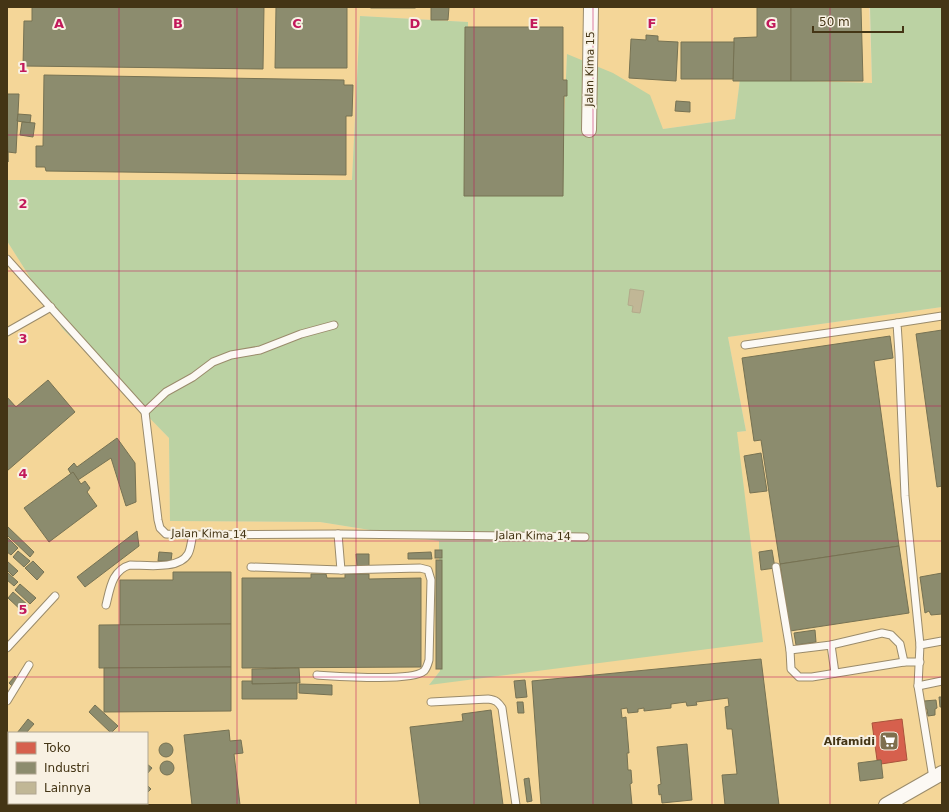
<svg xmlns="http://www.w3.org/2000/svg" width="949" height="812" font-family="'DejaVu Sans',sans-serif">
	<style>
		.built { fill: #f4d698; fill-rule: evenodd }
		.green { fill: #bbd2a3 }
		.shops { fill: #d6604d; stroke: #aa533c }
		.industry { fill: #8c8c6e; stroke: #767253 }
		.building { fill: #c1b796; stroke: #b3aa8b }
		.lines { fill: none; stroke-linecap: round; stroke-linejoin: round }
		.service-casing { stroke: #9a8b6b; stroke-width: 9 }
		.minor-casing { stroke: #9a8b6b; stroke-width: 16 }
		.service { stroke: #fcf9f4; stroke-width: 7 }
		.minor { stroke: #fcf9f4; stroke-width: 14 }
		.grid { fill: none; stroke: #c2185b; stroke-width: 1; stroke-opacity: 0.55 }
		.labels { text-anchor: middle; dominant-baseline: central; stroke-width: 4; stroke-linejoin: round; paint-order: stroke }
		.street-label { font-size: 11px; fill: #443515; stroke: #f8f1e3 }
		.poi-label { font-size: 11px; font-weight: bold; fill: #443515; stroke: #f8f1e3; text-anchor: end }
		.grid-label { font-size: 13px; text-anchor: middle; font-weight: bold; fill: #c2185b; stroke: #f8f1e3; stroke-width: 4; stroke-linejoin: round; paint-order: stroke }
	</style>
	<rect width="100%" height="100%" fill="#ebdab9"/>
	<!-- built -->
	<g class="built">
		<path d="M7,7h862l3,76 -132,-3 -5,39 -72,10 -96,-75 -6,138 -97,-5 4,-165 -108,-6 -8,164h-345z"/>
		<path d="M7,241l55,87 107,110 1,83 150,1 119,19 1,130 -11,14 308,-253 9,-1 -18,-94 214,-30v498h-935zM9,733h138v70h-138z"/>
	</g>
	<!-- green -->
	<path class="green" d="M870,7h72v300l-214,30 18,94 -9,1 26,210 -334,43 11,-14 -1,-130 -119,-19 -150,-1 -1,-83 -107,-110 -55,-87v-61h345l8,-164 108,6 -4,165 97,5 6,-138 46,19 37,22 13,34 72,-10 5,-40 132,4z"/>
	<!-- shops -->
	<path class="shops" d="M902,719l5,41 -26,4v-4h-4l-5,-37z"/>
	<!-- industry -->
	<g class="industry">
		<path d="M32,7h236h-4l-1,62 -240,-3 1,-45h8z"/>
		<path d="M276,7h71v61h-72z"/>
		<rect x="371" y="7" width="44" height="1"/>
		<path d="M431,7h18l-1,13h-17z"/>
		<path d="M757,7h34v74h-58l1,-43 23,-1z"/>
		<path d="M791,7h70l2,74h-72z"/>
		<path d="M465,27h98v53h4v16h-3l-1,100h-99z"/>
		<path d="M646,35l12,1v5l20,1 -2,39 -47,-3 2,-39 15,1z"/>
		<path d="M681,42h53l-1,37h-52z"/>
		<path d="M44,75l300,5v5h9l-1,31h-6v59l-300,-4 -1,-4h-9v-21h7z"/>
		<path d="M7,94h12l-3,59 -8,-1v10z"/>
		<path d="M676,101l14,1v10l-15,-1z"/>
		<path d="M18,114l13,1 -1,8 -13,-2z"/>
		<path d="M22,122l13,1 -2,14 -13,-2z"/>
		<path d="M942,330v156l-5,1 -21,-153z"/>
		<path d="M890,336l3,22 -19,3 25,185 -119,18 -19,-124 -7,1 -12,-83z"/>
		<path d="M48,380l27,32 -68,59v-74l9,10z"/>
		<path d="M117,438l18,25 1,39 -10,4 -15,-48 -33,22 -5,-8 -2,2 -3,-5 6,-6 3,4z"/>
		<path d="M761,453l6,38 -17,2 -6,-37z"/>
		<path d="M73,472l8,12 4,-3 5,7 -3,4 10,14 -48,36 -25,-34z"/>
		<path d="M7,526l27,26 -4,5 -23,-22z"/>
		<path d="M137,531l2,15 -54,41 -8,-10z"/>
		<path d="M7,537l11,11 -7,7 -4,-3z"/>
		<path d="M899,546l10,67 -119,18 -10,-67z"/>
		<rect x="435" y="550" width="7" height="8"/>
		<path d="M772,550l3,18 -14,2 -2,-18z"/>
		<path d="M18,551l12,10 -6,6 -11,-10z"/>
		<path d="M159,552l13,1 -1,8h-13z"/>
		<path d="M431,552l1,7h-24v-6z"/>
		<path d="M356,554h13v12h-12z"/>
		<rect x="436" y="560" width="6" height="109"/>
		<path d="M7,561l11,10 -5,5 -6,-6z"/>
		<path d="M33,561l11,11 -7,8 -12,-12z"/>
		<path d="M7,572l11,10 -4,4 -7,-6z"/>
		<path d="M173,572h58v52l-111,1v-45h53z"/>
		<path d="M942,573v41l-11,1 -2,-4 -4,2 -5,-36z"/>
		<path d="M311,574h15l1,4h18v-4h24v5l52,-1v89l-179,1v-90h69z"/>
		<path d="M20,584l16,14 -6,6 -15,-14z"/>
		<path d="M13,592l15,13 -5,7 -15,-14z"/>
		<path d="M231,624v43l-132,1v-43z"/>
		<path d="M815,630l1,12 -20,3 -2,-12z"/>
		<path d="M761,659l18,146h-54l-3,-30 15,-1 -5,-45h-5l-2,-22 4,-1 -1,-8 -32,4 1,3 -10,1 -1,-4 -15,2v4l-27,3v-3l-6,1v3l-10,1 -1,-5 -6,1 1,9 4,-1 3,36h-2l1,17h3l1,13 -2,1 2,21h-91l-9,-124z"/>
		<path d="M231,667v44l-127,1v-44z"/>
		<path d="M299,668l1,15 -48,1v-15z"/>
		<path d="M15,676l3,4 -6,6 -3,-3z"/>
		<path d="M525,680l2,17 -11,1 -2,-17z"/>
		<path d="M242,681h10v3l45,-1v16h-55z"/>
		<path d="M299,684l33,1v10l-33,-2z"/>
		<path d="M939,697h3v10h-2z"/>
		<path d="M936,700l1,8 -2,1v6l-7,1 -1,-7h-2l-1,-8z"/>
		<path d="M517,702h6l1,11h-6z"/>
		<path d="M95,705l23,21 -7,7 -22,-21z"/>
		<path d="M491,710l12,95h-83l-10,-78 53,-6 -1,-7z"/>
		<path d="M28,719l6,5 -8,9h-9z"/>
		<path d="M229,730l1,11 11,-1 2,13 -9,1 6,51h-48l-8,-70z"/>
		<circle cx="166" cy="750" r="7"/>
		<path d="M687,744l5,56 -30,3 -1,-9 -2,1 -1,-10 3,-1 -4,-37z"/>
		<path d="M881,760l2,18 -23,3 -2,-18z"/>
		<circle cx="167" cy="768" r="7"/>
		<path d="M147,764l5,4 -5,6z"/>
		<path d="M529,778l3,23 -5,1 -3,-23z"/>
		<path d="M147,785l4,4 -4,4z"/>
		<path d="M66,803h19l-2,2h-19z"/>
		<path d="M93,803h29l-2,2h-29z"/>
	</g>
	<!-- building -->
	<path class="building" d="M630,289l14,2 -4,22 -8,-1 1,-6 -5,-1z"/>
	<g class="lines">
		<defs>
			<g id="service">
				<path d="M7,259l138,153 13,108 2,8 6,6 27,1 145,-1 247,3"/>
				<path d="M7,332l44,-25"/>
				<path d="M745,345l152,-22"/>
				<path d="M145,412l21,-20 27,-15 20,-15 18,-7 29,-5 41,-16 33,-9"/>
				<path d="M251,567l90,3"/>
				<path d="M776,567l14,83 1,19 8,8h13l92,-15h16"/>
				<path d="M106,605c4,-16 6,-35 24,-40 16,0 49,5 58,-11 3,-5 3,-13 5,-19"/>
				<path d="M831,645l4,28"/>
				<path d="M920,645l-15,-149 -6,-142 -2,-31 45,-7"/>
				<path d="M7,648l48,-52"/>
				<path d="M790,650l41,-5 51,-12 9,2 9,9 4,18"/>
				<path d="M317,675c18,1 95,7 107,-4 3,-3 4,-8 5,-11l2,-80 -3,-10 -8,-2 -79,2 -3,-36"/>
				<path d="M918,686l24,-5"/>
				<path d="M7,701l22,-36"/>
				<path d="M431,702l57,-3c8,1 10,3 14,9l14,97"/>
				<path d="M933,778l-15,-92 2,-41 22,-4"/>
			</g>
			<g id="minor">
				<path d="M589,130l2,-123"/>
				<path d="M886,805l56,-32"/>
			</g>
		</defs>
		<!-- service casing -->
		<use href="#service" class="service-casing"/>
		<!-- minor casing -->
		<use href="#minor" class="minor-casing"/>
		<!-- service -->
		<use href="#service" class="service"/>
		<!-- minor -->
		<use href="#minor" class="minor"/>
	</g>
	<!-- grid -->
	<path class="grid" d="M119,7v726M237,7v798M356,7v798M474,7v798M593,7v798M712,7v798M830,7v798M7,135h935M7,271h935M7,406h935M7,541h935M7,677h935M119,803v2"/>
	<!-- icons -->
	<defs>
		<symbol id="supermarket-square" viewBox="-11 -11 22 22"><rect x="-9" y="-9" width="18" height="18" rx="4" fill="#7e6f4e" stroke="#f8f1e3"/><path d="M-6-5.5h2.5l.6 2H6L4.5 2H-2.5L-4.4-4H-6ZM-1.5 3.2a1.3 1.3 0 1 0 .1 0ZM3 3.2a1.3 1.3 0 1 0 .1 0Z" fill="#fff"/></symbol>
	</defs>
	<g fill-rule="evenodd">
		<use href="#supermarket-square" x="878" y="730" width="22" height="22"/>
	</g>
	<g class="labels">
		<!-- street labels -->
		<g class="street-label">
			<text transform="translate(590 69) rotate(-89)">Jalan Kima 15</text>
			<text transform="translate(209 534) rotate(1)">Jalan Kima 14</text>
			<text transform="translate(533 536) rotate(1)">Jalan Kima 14</text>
		</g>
		<!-- poi labels -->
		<g class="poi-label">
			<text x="875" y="741">Alfamidi</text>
		</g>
	</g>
	<g class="grid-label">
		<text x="59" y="28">A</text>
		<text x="178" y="28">B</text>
		<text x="297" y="28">C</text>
		<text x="415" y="28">D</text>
		<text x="534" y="28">E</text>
		<text x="652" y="28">F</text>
		<text x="771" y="28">G</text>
		<text x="23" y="72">1</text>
		<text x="23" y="208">2</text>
		<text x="23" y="343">3</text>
		<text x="23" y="478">4</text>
		<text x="23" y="614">5</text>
	</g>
	<!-- border -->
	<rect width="949" height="812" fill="none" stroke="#443515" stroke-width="16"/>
	<!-- legend -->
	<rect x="8" y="732" width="140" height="72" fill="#f8f1e3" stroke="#b0a691"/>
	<rect x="16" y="742" width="20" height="12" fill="#d6604d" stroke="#b0a691"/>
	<text x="44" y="752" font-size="12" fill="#443515">Toko</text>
	<rect x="16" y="762" width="20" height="12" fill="#8c8c6e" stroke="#b0a691"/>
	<text x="44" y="772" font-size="12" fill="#443515">Industri</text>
	<rect x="16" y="782" width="20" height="12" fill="#c1b796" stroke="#b0a691"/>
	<text x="44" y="792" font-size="12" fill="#443515">Lainnya</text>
	<!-- scale -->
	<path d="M813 26v6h90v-6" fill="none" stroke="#443515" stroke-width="2"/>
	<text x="819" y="26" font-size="12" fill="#443515" stroke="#f8f1e3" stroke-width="3" paint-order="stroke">50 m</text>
</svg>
